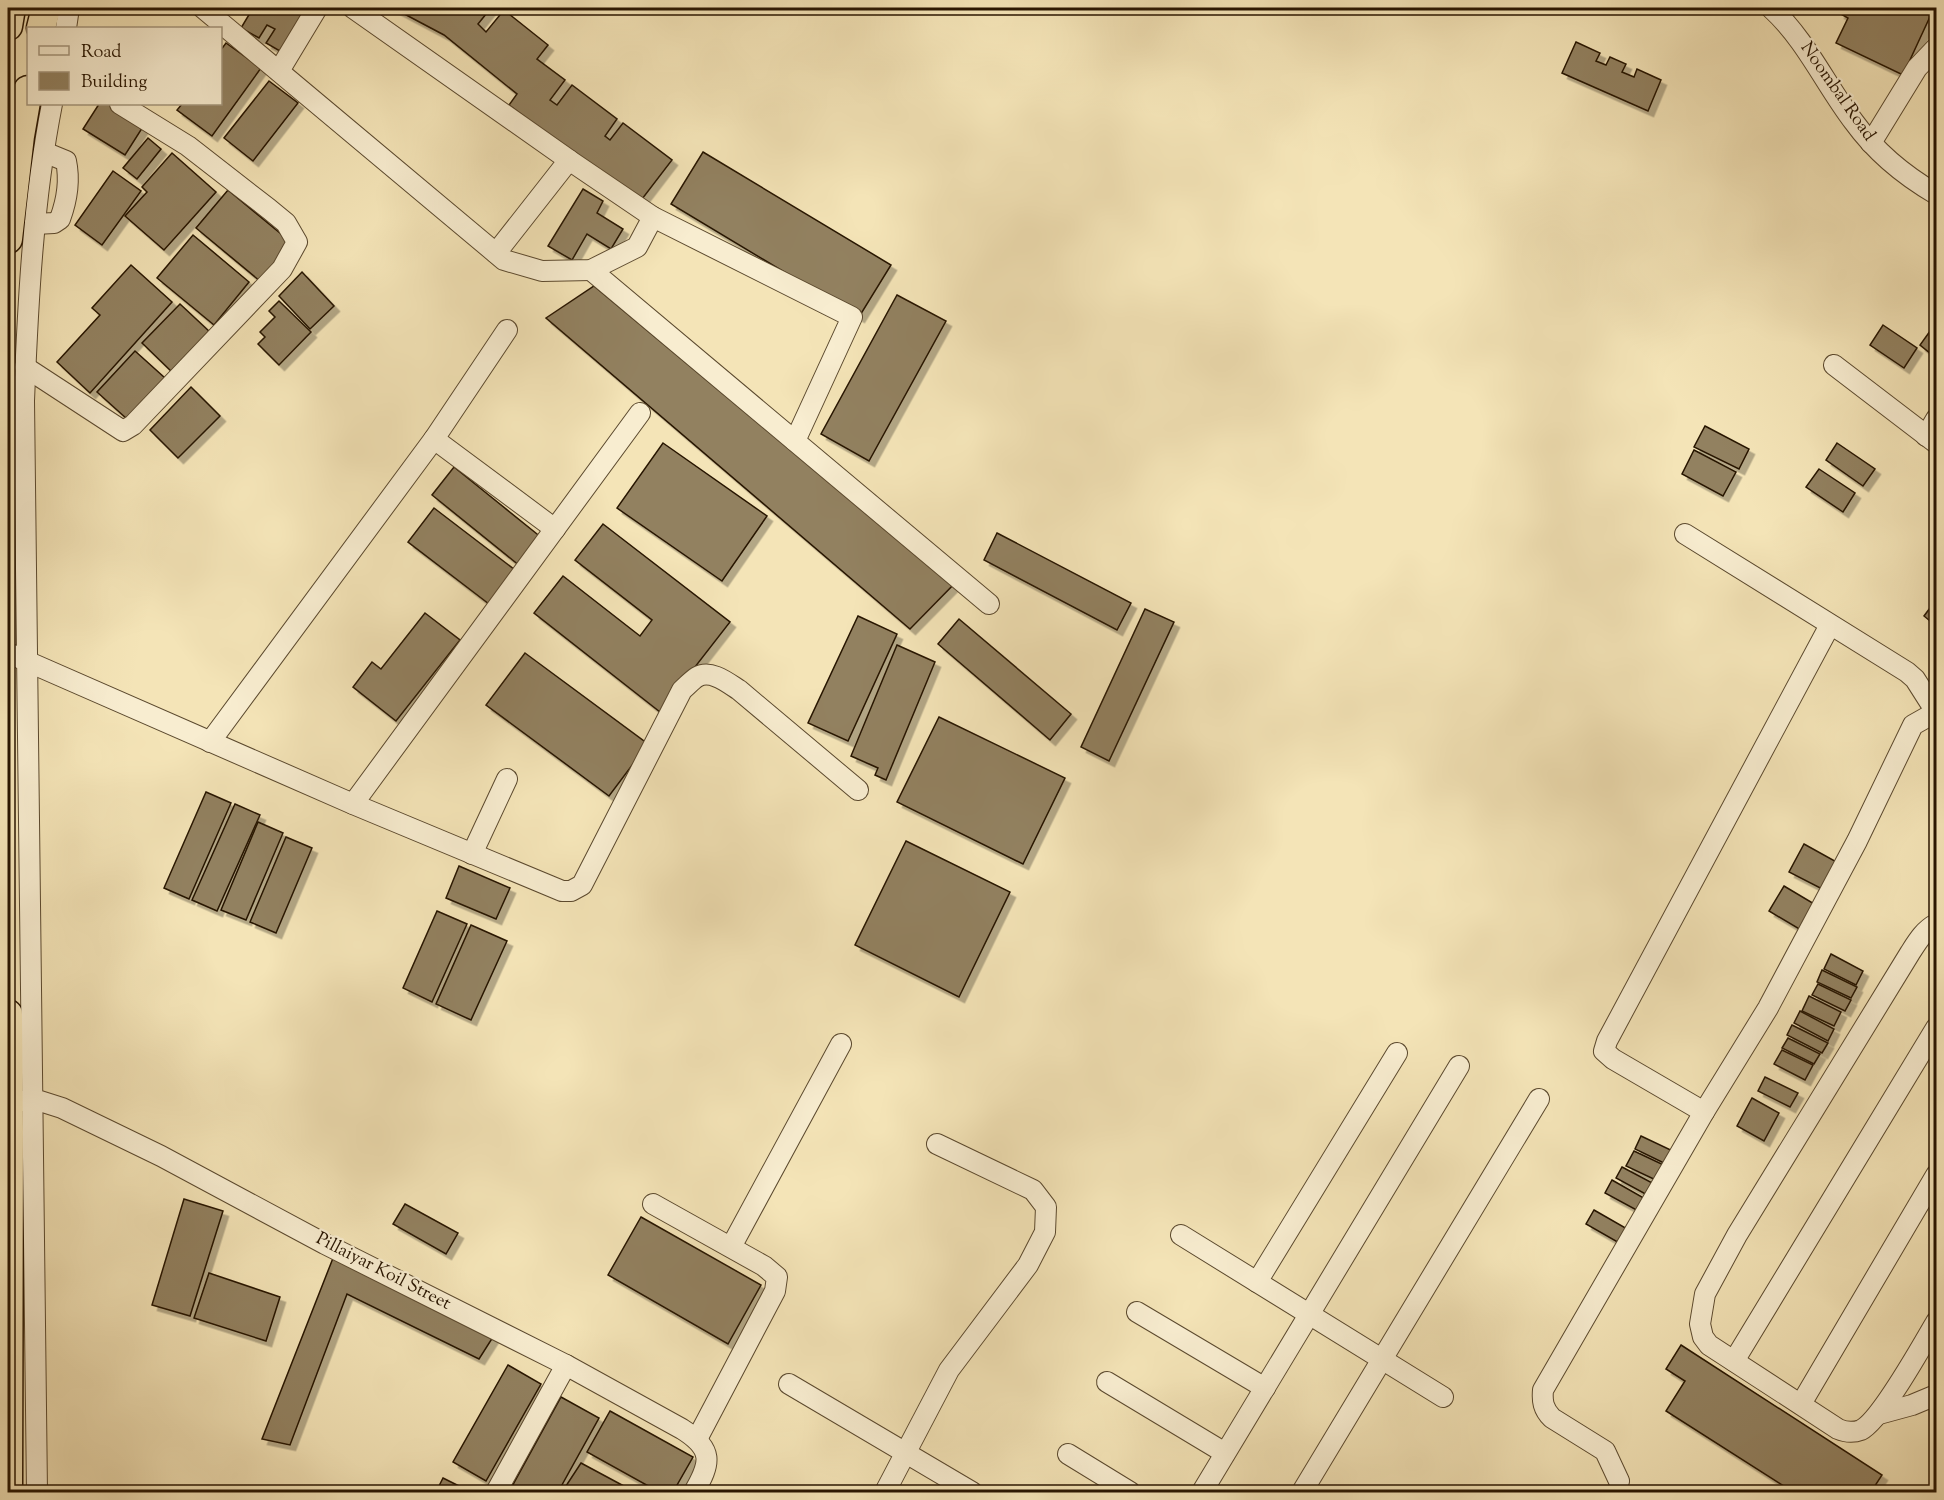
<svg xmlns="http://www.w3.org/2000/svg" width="1944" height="1500" font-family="'Sorts Mill Goudy',serif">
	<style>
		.building { fill: #928160; stroke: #281501; stroke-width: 1.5; filter: url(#shadow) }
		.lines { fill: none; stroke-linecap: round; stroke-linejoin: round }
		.minor-casing { stroke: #5b492e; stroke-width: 22 }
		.highway-casing { stroke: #281501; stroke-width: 31 }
		.minor { stroke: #f8edd0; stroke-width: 20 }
		.highway { stroke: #f4e4b7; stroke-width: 28 }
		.labels { text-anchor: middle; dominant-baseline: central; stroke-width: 4.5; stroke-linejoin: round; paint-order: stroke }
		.street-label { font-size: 18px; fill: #281501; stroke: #f8edd0 }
	</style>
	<defs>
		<filter id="shadow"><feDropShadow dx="5.5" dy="5.5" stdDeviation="0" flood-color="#0004"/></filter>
	</defs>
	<rect width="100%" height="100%" fill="#f4e4b7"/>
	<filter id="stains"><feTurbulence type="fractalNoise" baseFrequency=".00333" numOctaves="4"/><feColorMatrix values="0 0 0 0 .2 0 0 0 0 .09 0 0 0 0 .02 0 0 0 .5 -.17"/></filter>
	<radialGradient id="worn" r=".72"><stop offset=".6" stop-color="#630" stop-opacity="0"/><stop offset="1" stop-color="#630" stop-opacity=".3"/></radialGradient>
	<!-- building -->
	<g class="building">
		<path d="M253,8h33l4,2 2,-2h22l-29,46 -19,-11 9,-14 -8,-4 -8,13 -18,-10z"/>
		<path d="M393,8h98l-13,16 8,8 18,-22 44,35 -11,14 28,21 -15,20 7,5 15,-20 45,34 -12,17 5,4 13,-17 49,37 -33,43 -130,-98 8,-11 -73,-59z"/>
		<path d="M1842,8h92l-31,67 -67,-32 12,-25 -9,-5z"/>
		<path d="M1576,42l24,11 -4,8 10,4 4,-8 16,7 -4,8 12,5 3,-8 24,11 -13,31 -86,-38z"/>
		<path d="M226,43l35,25 -49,68 -35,-26 5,-6h38v-53z"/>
		<path d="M269,81l29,22 -45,58 -29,-23z"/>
		<path d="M99,104h16l31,18 -21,33 -42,-26z"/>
		<path d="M148,138l13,11 -24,30 -14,-11z"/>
		<path d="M703,152l188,113 -32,52 -188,-113z"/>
		<path d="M172,153l44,39 -52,58 -39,-34 22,-24 -5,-5z"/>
		<path d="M113,171l28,20 -39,54 -27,-20z"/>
		<path d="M583,189l20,12 -6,12 26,16 -12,20 -24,-15 -15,26 -24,-14z"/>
		<path d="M228,190l64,53 -31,39 -65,-54z"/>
		<path d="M193,235l56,47 -35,43 -57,-47z"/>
		<path d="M131,265l41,37 -82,91 -33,-31 43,-47 -8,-7z"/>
		<path d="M302,272l32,34 -24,23 -31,-33z"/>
		<path d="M594,286l173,144 190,151 -47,48 -364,-311z"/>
		<path d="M897,295l49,26 -77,140 -48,-27z"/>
		<path d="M279,301l32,31 -32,33 -21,-21 7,-7 -5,-5 15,-15 -6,-6z"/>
		<path d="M180,304l31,29 -38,40 -31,-30z"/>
		<path d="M1883,325l34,23 -13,20 -34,-23z"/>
		<path d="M1933,327l3,3v28l-16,-13z"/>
		<path d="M135,351l30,27 -38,41 -30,-27z"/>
		<path d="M191,387l29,29 -42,42 -28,-28z"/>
		<path d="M1705,426l44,23 -10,20 -45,-22z"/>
		<path d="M663,443l104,73 -45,65 -105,-73z"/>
		<path d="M1837,443l38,26 -12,17 -37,-26z"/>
		<path d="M1694,450l42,22 -13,24 -41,-22z"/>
		<path d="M454,467l88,71 -22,28 -88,-71z"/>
		<path d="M1819,469l36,24 -12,19 -37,-25z"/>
		<path d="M434,508l81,62 -26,34 -81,-62z"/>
		<path d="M603,524l127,98 -70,90 -126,-99 29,-37 77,60 12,-16 -77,-60z"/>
		<path d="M997,533l134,70 -14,27 -133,-70z"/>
		<path d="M1936,600v26l-12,-10z"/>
		<path d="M1145,609l29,13 -65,139 -28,-14z"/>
		<path d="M425,613l35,27 -64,81 -43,-34 19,-25 9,7z"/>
		<path d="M858,616l39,18 -49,107 -40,-18z"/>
		<path d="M959,619l112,95 -21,26 -112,-96z"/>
		<path d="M897,645l38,17 -49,118 -11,-5 3,-7 -27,-12z"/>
		<path d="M525,653l123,91 -39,52 -123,-91z"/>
		<path d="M939,717l126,61 -42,86 -126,-62z"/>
		<path d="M206,792l25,11 -42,96 -25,-11z"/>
		<path d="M235,804l25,11 -43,96 -25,-11z"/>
		<path d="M258,822l25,11 -37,87 -25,-10z"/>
		<path d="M286,837l26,11 -36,85 -26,-11z"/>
		<path d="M906,841l104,51 -51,105 -104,-52z"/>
		<path d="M1804,844l38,21 -14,27 -39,-20z"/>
		<path d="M459,866l51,22 -14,31 -50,-21z"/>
		<path d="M1784,886l37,22 -15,25 -37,-22z"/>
		<path d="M437,911l30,13 -35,78 -29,-14z"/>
		<path d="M471,925l36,16 -36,79 -35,-16z"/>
		<path d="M1831,954l32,17 -7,14 -32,-16z"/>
		<path d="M1822,970l35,17 -6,11 -34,-16z"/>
		<path d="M1818,984l33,16 -6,11 -33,-16z"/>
		<path d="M1809,996l32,16 -7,14 -32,-15z"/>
		<path d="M1800,1011l34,18 -6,12 -34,-18z"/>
		<path d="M1792,1025l36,18 -6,10 -35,-18z"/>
		<path d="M1788,1038l32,16 -6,10 -32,-16z"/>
		<path d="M1782,1050l31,15 -8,15 -31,-16z"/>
		<path d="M1765,1077l33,16 -8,14 -32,-16z"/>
		<path d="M1752,1098l27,15 -15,28 -27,-15z"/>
		<path d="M1641,1136l34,16 -7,13 -33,-16z"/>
		<path d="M1634,1151l34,16 -8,15 -34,-16z"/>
		<path d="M1622,1167l36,19 -7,11 -35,-19z"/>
		<path d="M1612,1180l37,21 -7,12 -37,-20z"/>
		<path d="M184,1199l39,12 -33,105 -38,-11z"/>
		<path d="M405,1204l53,29 -12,21 -53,-30z"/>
		<path d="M1594,1210l35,20 -8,14 -35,-20z"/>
		<path d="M641,1217l120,68 -33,59 -120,-69z"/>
		<path d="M335,1253l158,84 -14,22 -132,-65 -57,151 -28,-6z"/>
		<path d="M209,1273l71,24 -14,44 -72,-23z"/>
		<path d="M1681,1345l201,130 -11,17h-78l-127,-81 19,-30 -19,-12z"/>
		<path d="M508,1365l33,19 -55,97 -33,-19z"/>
		<path d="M561,1397l38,21 -41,74h-49z"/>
		<path d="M610,1411l83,46 -20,35h-14l-72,-40z"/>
		<path d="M581,1463l54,29h-73z"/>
		<path d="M443,1478l28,14h-35z"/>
	</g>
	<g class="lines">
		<defs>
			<g id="minor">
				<path d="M203,8l301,252 38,11 49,-1 46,-23 16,-30"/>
				<path d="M353,8l216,152 -73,93"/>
				<path d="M1771,8c35,32 54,76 83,114 21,29 51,54 82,72"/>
				<path d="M66,28l3,-20"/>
				<path d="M279,71l38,-63"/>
				<path d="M1871,143l46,-75 19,-20"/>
				<path d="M569,160l84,57 199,100 -57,124"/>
				<path d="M35,224l19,-1 6,-4c7,-19 10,-39 6,-58l-22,-9"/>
				<path d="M591,270l398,334"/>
				<path d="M1834,365l102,78"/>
				<path d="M25,367l98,64 10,-6 149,-156 15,-27 -11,-19 -17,-14 -81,-63 -68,-42"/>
				<path d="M1926,436l10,-17"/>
				<path d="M434,439l121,90"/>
				<path d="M1685,534l222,138 8,7 21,33"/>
				<path d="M8,653l345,151 209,87h9l11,-6 100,-195c5,-4 10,-10 15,-13 14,-8 31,6 42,13l119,100"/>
				<path d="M210,742l224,-303 73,-109"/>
				<path d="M353,804l287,-391"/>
				<path d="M472,854l35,-75"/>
				<path d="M1936,924c-12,6 -19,18 -26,29l-173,282 -32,59 -5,30 3,13 6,8 129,84c7,3 15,4 23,1 20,-10 62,-86 75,-108"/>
				<path d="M20,1101h20l22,7 99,48 164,88 241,121 116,64c32,20 29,34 12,63"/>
				<path d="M1704,1112l-91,-53 -9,-8 3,-10 223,-416"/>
				<path d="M653,1204l111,62 13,11 -2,14 -78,148"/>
				<path d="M1181,1235l262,162"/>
				<path d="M731,1247l110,-203"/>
				<path d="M1257,1282l140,-229"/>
				<path d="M1137,1312l128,76"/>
				<path d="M1734,1361l202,-333"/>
				<path d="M1107,1382l118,71"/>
				<path d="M789,1384l183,108"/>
				<path d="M1801,1404l135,-229"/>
				<path d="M1879,1414l33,-9 24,-10"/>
				<path d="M1068,1454l62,38"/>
				<path d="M1619,1481l-14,-30 -53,-33c-9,-9 -10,-17 -9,-28l161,-278 64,-104 89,-167 56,-116 23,-13"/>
				<path d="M37,1492l-13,-1091c4,-99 9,-200 28,-297"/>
				<path d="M496,1492l70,-127"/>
				<path d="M885,1492l64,-122 79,-105 17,-33 1,-25 -13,-17 -96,-46"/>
				<path d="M1202,1492l257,-426"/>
				<path d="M1302,1492l237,-393"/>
			</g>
			<g id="highway">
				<path d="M8,26l3,-18"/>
				<path d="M41,28l5,-20"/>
				<path d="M8,239l12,-103 8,-46"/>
				<path d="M8,1014l1,117 -1,361"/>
			</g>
		</defs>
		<!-- minor casing -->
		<use href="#minor" class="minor-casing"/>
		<!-- highway casing -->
		<use href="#highway" class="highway-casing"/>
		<!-- minor -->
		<use href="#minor" class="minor"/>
		<!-- highway -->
		<use href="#highway" class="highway"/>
	</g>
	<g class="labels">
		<!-- street labels -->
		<g class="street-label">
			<text transform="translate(1837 92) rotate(55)">Noombal Road</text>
			<text transform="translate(383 1272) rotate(27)">Pillaiyar Koil Street</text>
		</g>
	</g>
	<!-- margin -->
	<rect width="1944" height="1500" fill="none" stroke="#f4e4b7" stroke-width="30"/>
	<rect x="9" y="9" width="1926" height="1482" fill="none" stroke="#281501" stroke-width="3"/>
	<rect x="15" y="15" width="1914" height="1470" fill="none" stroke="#281501" stroke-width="1.5"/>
	<!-- legend -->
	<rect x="27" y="27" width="195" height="78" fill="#f8edd0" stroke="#a5977d" stroke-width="1.5"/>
	<rect x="39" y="46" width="30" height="9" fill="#f8edd0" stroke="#a5977d" stroke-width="1.5"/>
	<text x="81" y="57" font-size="18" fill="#281501">Road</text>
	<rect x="39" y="72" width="30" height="18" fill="#928160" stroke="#a5977d" stroke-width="1.5"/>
	<text x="81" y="87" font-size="18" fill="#281501">Building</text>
	<rect width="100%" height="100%" filter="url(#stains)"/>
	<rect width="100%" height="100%" fill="url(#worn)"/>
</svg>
